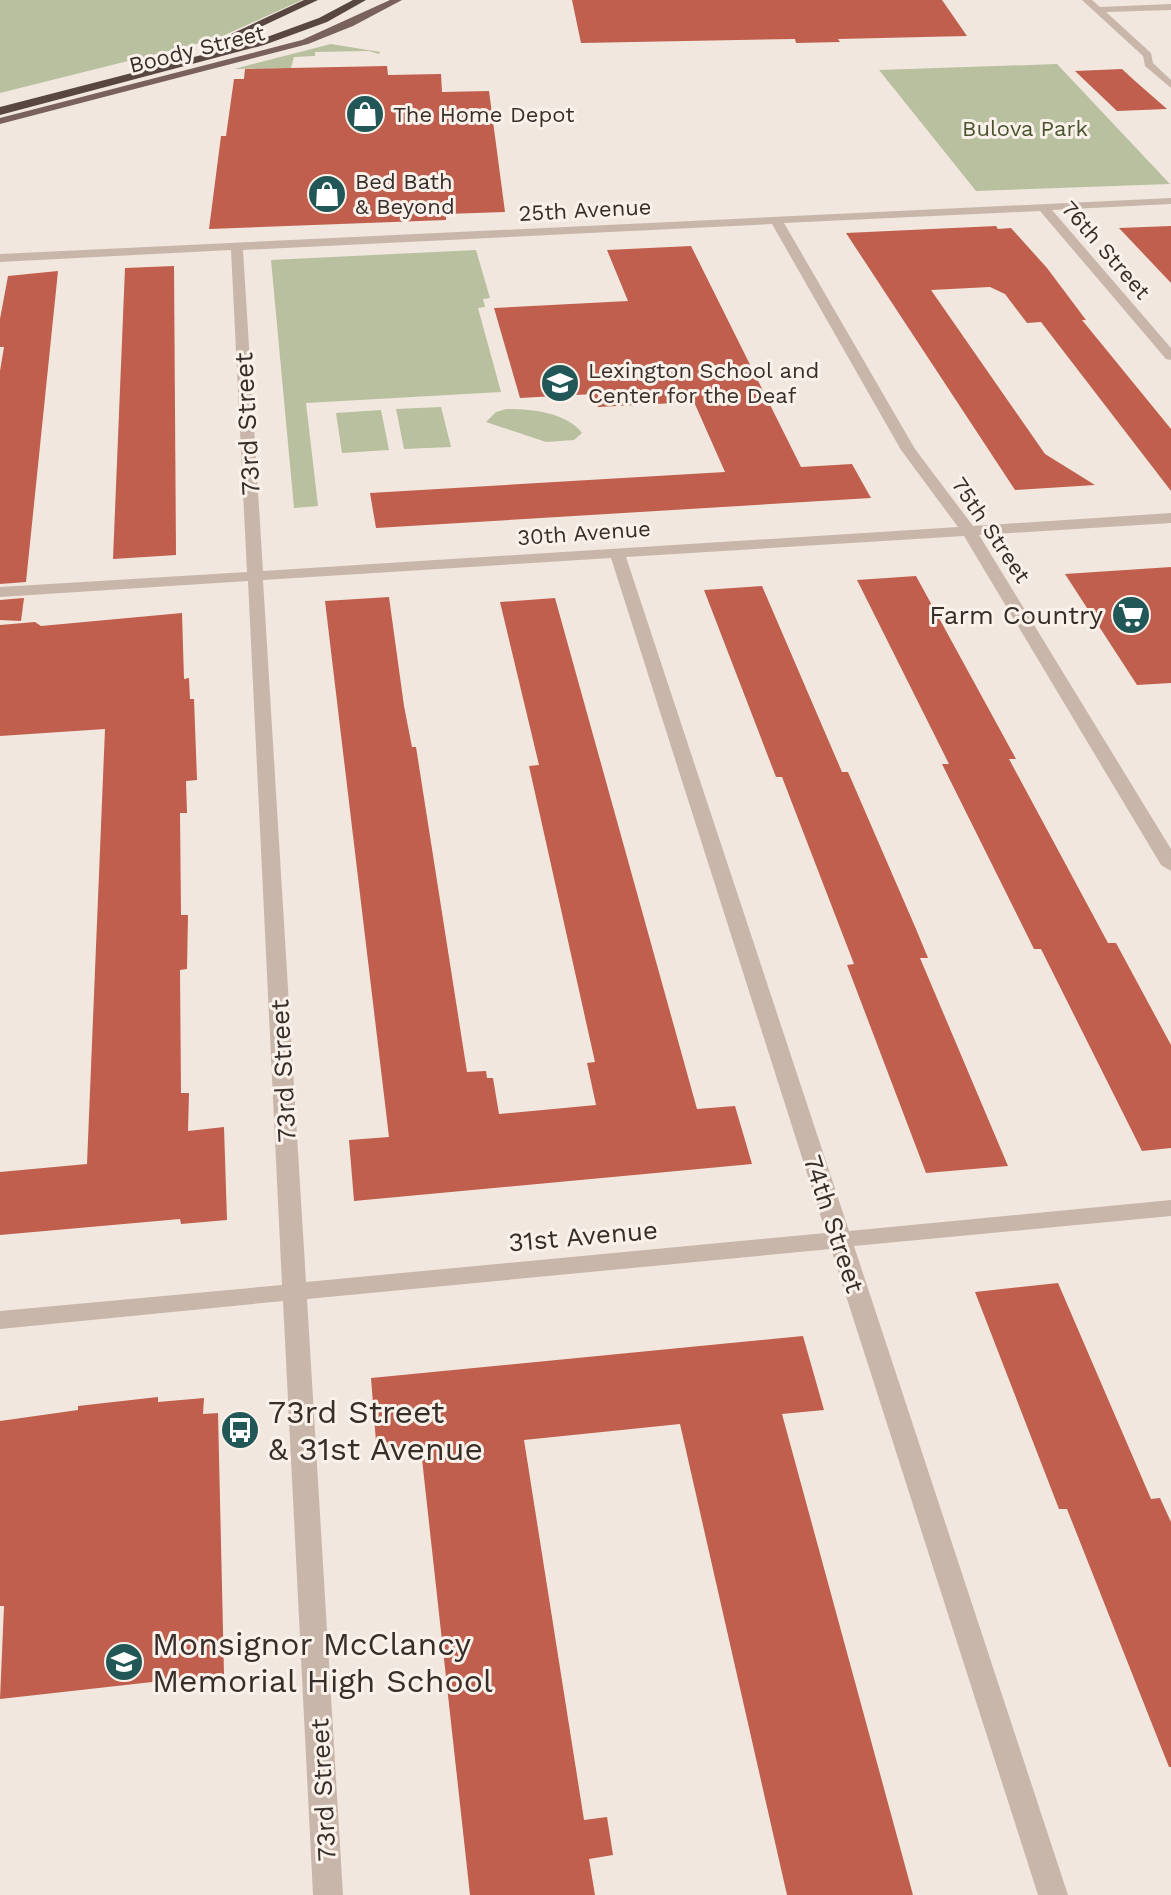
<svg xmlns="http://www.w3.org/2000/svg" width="1171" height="1895" font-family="'Work Sans',sans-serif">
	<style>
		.green { fill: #b8c09f }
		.building { fill: #c05f4d }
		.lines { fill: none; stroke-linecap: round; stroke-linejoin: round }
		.minor { fill: #c9b6aa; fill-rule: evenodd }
		.major { fill: #78625b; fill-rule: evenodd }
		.highway { fill: #584641; fill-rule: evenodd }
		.labels { text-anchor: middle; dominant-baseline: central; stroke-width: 6; stroke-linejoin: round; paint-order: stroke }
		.far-street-label { font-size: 22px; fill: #372d29; stroke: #f9f1ea }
		.far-poi-label { font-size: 22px; fill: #372d29; stroke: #f9f1ea; text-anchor: start }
		.far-park-label { font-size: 22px; fill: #4a542e; stroke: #f9f1ea }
		.street-label { font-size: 26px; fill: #372d29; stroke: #f9f1ea }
		.poi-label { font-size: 26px; fill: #372d29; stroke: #f9f1ea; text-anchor: end }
		.near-poi-label { font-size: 32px; fill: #372d29; stroke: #f9f1ea; text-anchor: start }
	</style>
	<rect width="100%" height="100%" fill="#f1e7de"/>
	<!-- green -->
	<g class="green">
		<path d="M0,0h302l-86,39 -216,54z"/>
		<path d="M331,44l49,8 -1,2 -10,-3 -54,1v4l-21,1 -3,11 -57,1z"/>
		<path d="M1057,64l113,120 -194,7 -97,-121z"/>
		<path d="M476,250l14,48 -7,1 2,8 -7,1 23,84 -195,11 12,103 -24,2 -23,-248z"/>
		<path d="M441,407l10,40 -47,2 -8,-40z"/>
		<path d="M506,409c25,0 60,3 76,24l-8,7 -28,2 -60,-20 10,-10z"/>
		<path d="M381,410l8,40 -47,3 -6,-40z"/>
	</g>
	<!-- building -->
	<g class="building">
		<path d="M572,0h370l25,36 -129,3 2,3 -44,1 -1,-4 -214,4z"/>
		<path d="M387,66l1,9 53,-1 1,18 47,-1 16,121 -59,2v6l-237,9 12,-93h5l8,-57h10l1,-10z"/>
		<path d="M1122,69l13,12 32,28 -50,2 -42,-40z"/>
		<path d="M996,226l2,3 13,-1 36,40 39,52h-4l89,109v62l-130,-169 -14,1 -22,-29 -15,-7 -59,3 114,164 50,31 -80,5 -169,-257z"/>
		<path d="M1171,226v57l-52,-55z"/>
		<path d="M691,246l110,221 51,-3 19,34 -495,30 -6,-35 355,-21 -31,-70 -96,5 -5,-13 -73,4 -26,-90 134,-7 -21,-51z"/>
		<path d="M174,266l2,289 -63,4 12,-291z"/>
		<path d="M58,271l-32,311 -26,2v-213l4,-24h-4v-28l8,-43z"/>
		<path d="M1171,567v116l-34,2 -72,-111z"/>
		<path d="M916,576l100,183h-7l99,184h8l55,102v103l-29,3 -101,-202h-7l-92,-185h7l-92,-184z"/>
		<path d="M762,586l80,186h6l68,157 12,29h-8l88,208 -82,7 -79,-208 7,-1 -72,-187h-6l-72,-187z"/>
		<path d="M389,597l15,109 8,41h4l51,325 19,-1 1,7h6l6,36 97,-9 -9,-42 8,-1 -66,-296 10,-1 -39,-163 55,-4 142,511 38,-3 17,58 -398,37 -5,-61 40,-3 -64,-536z"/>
		<path d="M24,598l-3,23 -21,-1v-20z"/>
		<path d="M182,613l2,66 5,-1 1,21h4l3,81 -11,1 1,32h-7l1,102h7l-1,54 -7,1 1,123h8l-1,38 36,-4 3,93 -46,4 -1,-5 -180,16v-63l87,-8 18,-435 -105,7v-111l35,-3 6,4z"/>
		<path d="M1058,1283l93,216 9,-1 11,24v245h-2l-102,-258h-8l-84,-217z"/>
		<path d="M803,1336l21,74 -42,4 131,481h-126l-107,-471 -156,16 60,380 23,-3 6,38 -24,4 6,36h-125l-49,-445 -44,5 -6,-77z"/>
		<path d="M158,1397v5l46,-4 -1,16 15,-1 6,261 -224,25 4,-93h-4v-185l78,-11v-4z"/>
	</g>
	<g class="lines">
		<!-- minor -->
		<g class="minor">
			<path d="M1082,0h10l8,7 71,-3v6l-65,2 45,41 2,10 18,17v8l-26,-22 -2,-10z"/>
			<path d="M1171,198v6l-119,6 119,138v12l-5,-1 -126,-148 -256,12 131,226 58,77 198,-13v10l-192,12 192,314v22l-10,-6 -197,-329 -338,21 223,674 322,-31v16l-317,30 214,649h-30l-207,-646 -524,50 36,596h-30l-30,-594 -283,28v-18l282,-26 -34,-704 -248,16v-10l247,-15 -16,-322 -231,12v-8zM772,224l129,226 57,77 -695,44 -20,-321zM611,558l215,675 -520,49 -43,-702z"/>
		</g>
		<!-- major -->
		<path class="major" d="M390,0h12l-49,26 -45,18 -308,80v-6l302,-78z"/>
		<!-- highway -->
		<g class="highway">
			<path d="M304,0h14l-79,37 -10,-2z"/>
			<path d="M353,0h13l-39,22 -63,23 -264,70v-8l256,-66 63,-23z"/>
		</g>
	</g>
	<!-- icons -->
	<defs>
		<symbol id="shop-disc" viewBox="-11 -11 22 22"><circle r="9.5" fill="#215756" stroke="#f9f1ea"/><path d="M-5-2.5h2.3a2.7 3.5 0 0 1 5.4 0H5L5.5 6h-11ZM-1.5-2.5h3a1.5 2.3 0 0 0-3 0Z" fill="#fff"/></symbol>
		<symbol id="school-disc" viewBox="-11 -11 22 22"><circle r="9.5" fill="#215756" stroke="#f9f1ea"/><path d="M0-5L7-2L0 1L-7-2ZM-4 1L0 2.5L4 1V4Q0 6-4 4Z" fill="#fff"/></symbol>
		<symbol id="supermarket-disc" viewBox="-11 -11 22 22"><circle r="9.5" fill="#215756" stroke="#f9f1ea"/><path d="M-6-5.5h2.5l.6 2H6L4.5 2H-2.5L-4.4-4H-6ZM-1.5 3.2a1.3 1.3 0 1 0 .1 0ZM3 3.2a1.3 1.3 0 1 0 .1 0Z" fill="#fff"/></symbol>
		<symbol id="bus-disc" viewBox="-11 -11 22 22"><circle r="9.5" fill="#215756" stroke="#f9f1ea"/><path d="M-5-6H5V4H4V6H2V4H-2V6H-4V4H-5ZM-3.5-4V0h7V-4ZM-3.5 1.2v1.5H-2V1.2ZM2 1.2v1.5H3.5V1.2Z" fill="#fff"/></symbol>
	</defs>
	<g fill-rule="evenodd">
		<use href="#shop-disc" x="343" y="92" width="44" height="44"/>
		<use href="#shop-disc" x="305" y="172" width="44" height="44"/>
		<use href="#school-disc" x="538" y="361" width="44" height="44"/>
		<use href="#supermarket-disc" x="1109" y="593" width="44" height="44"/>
		<use href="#bus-disc" x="218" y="1408" width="44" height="44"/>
		<use href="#school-disc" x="102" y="1640" width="44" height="44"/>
	</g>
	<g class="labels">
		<!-- far-street labels -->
		<g class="far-street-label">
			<text transform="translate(197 49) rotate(-14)">Boody Street</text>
			<text transform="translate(585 210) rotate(-3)">25th Avenue</text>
			<text transform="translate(1106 250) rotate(49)">76th Street</text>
			<text transform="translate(991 530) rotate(56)">75th Street</text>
			<text transform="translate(584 533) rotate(-4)">30th Avenue</text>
		</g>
		<!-- far-poi labels -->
		<g class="far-poi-label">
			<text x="393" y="114">The Home Depot</text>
			<text x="355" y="181">Bed Bath<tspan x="355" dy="25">&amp; Beyond</tspan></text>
			<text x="588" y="370">Lexington School and<tspan x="588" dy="25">Center for the Deaf</tspan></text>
		</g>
		<!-- far-park labels -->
		<g class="far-park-label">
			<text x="1025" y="128">Bulova Park</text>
		</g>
		<!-- street labels -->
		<g class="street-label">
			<text transform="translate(247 424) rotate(-93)">73rd Street</text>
			<text transform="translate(283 1071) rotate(-93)">73rd Street</text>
			<text transform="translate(834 1224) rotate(72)">74th Street</text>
			<text transform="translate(583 1236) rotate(-5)">31st Avenue</text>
			<text transform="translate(323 1790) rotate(-93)">73rd Street</text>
		</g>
		<!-- poi labels -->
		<g class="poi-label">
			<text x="1103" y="615">Farm Country</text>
		</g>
		<!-- near-poi labels -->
		<g class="near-poi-label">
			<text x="268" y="1412">73rd Street<tspan x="268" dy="37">&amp; 31st Avenue</tspan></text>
			<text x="152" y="1644">Monsignor McClancy<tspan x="152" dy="37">Memorial High School</tspan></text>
		</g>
	</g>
</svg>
